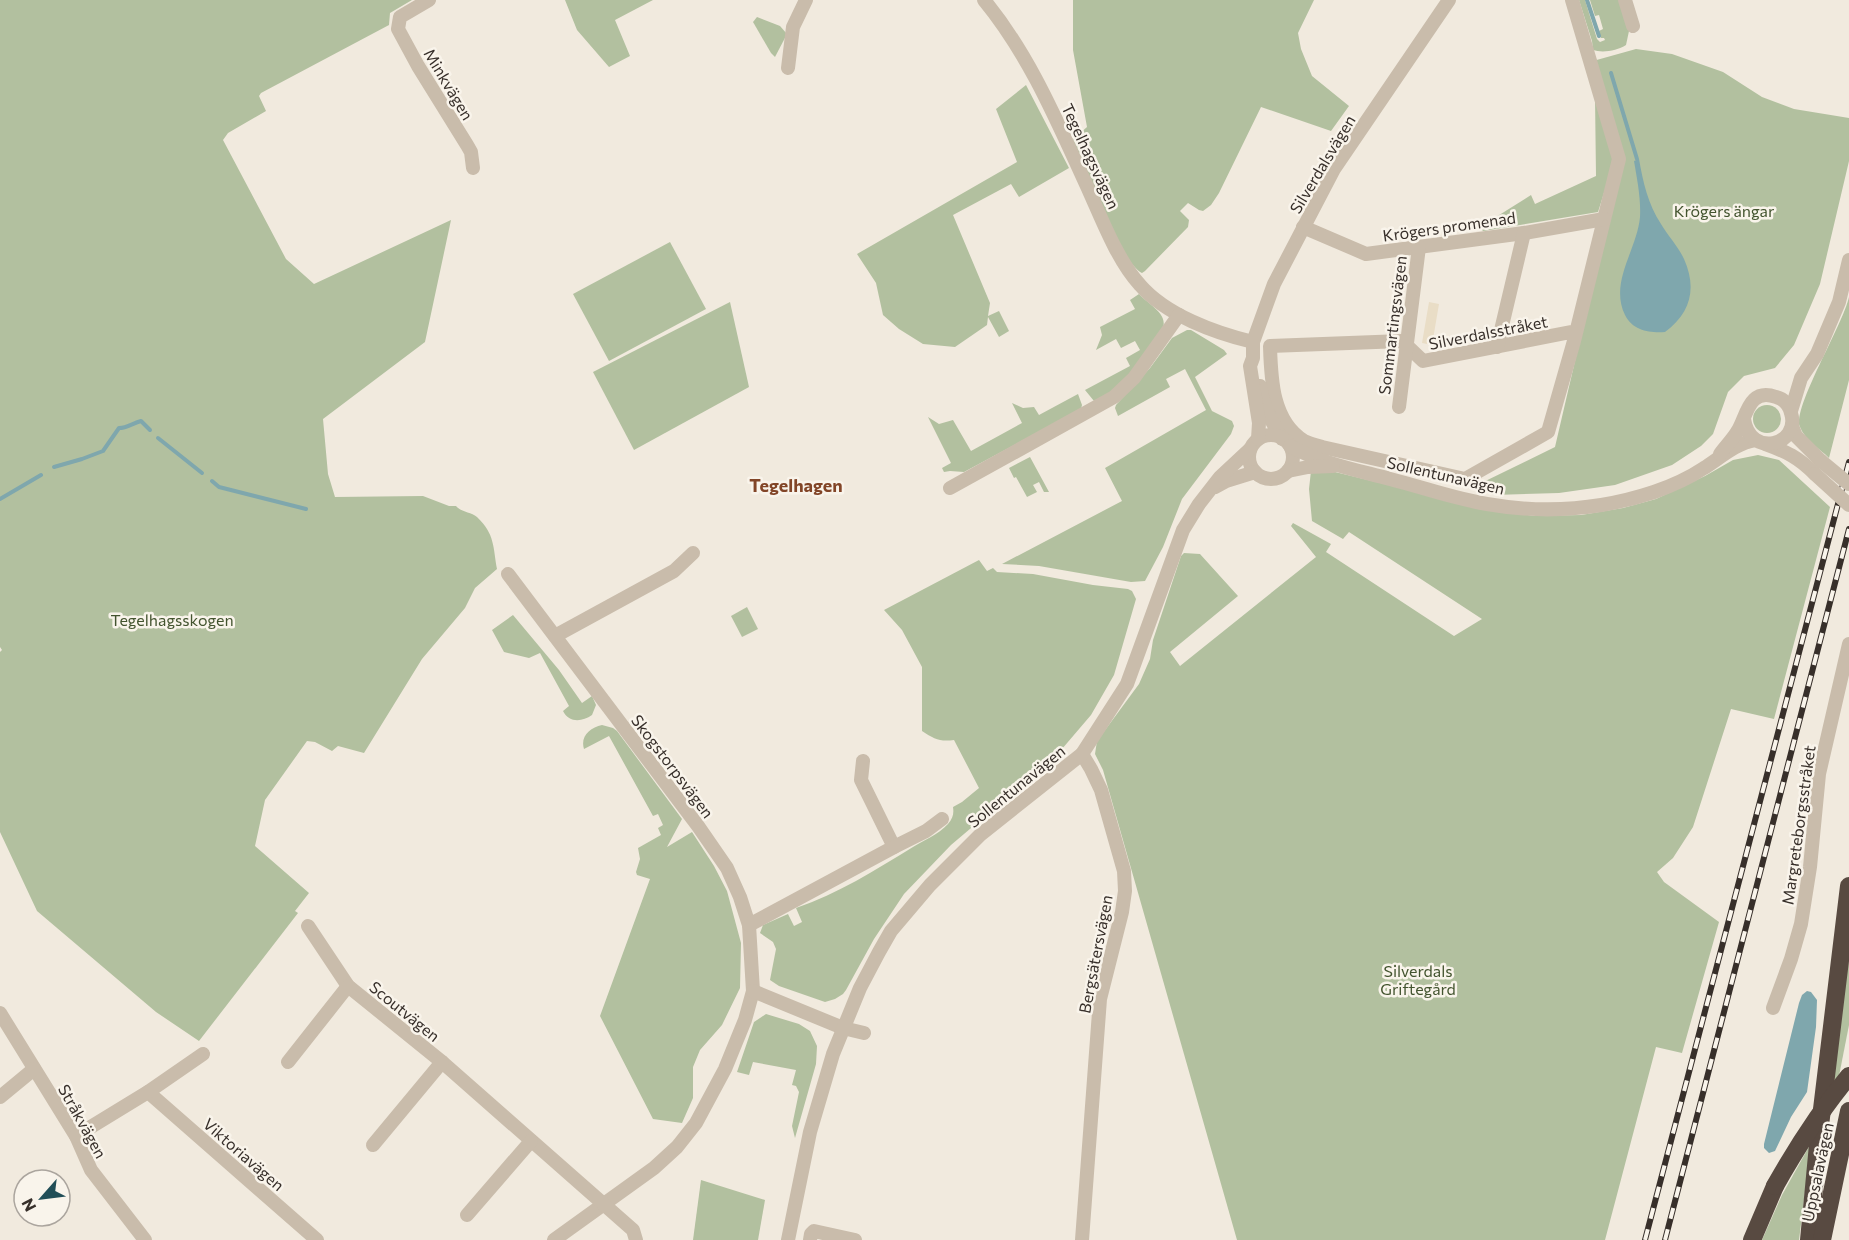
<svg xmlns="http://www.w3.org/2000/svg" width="1849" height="1240" font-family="Commissioner,sans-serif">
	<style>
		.green { fill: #b2c09f }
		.plaza { fill: #e9ddc6 }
		.water { fill: #7fa7ad }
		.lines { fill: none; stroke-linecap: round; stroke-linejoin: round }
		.stream { stroke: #7fa7ad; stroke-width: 4 }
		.minor { stroke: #c9bcab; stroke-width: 14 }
		.highway { stroke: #584a41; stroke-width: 18 }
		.rail-casing { stroke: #372f2a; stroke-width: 6 }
		.rail { stroke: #f9f4eb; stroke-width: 4; stroke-dasharray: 11; stroke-linecap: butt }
		.minor-bridge { stroke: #c9bcab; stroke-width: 14 }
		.highway-bridge { stroke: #584a41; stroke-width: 18 }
		.labels { text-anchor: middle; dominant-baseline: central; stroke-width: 5; stroke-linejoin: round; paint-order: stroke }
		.street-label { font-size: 16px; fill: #372f2a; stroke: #f9f4eb }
		.park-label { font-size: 16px; fill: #43542f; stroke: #f9f4eb }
		.neighbourhood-label { font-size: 18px; font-weight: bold; fill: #824527; stroke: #f9f4eb }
	</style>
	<rect width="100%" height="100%" fill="#f1eade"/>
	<!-- green -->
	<g class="green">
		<path d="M0,0h412l-22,13 -1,12 -128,68 -2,3 7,15 -38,22 -5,7 63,119 28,25 137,-64 -26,122 -102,77 5,55 7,23 88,-1 26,10h7c5,6 15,6 21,11 18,17 16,30 20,52l-22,19 -10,20 -43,51 -58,94 -26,-7 -6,5 -17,-9 -8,-1 -42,59 -10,46 54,47 -14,18 3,2 -99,128 -43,-29 -119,-101 -37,-79v-180l2,-2 -2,-3z"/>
		<path d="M565,0h88l-38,20 15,36 -21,11 -32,-37z"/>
		<path d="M1073,0h241l-16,33 3,16 11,27 37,30 -18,25 -70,-24 -42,86 -8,12 -8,6 -4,-1 -11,-7 -8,8 9,9 -1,7 -43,44 -3,2c-21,-10 -60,-106 -72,-131l17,-15 -14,-77z"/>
		<path d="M1579,0h6l12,39 3,3 5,-2 -1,-2h-3l-2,-7 4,-2 -4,-14 -4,1 -5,-16h30l9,31 -3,14c-9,6 -24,8 -33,5l-1,-9z"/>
		<path d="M757,17l23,9 7,8 -12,23 -4,-4 -18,-31z"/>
		<path d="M1636,49l36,5 51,18 39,25 32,12 55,9v43l-29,123 -26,61 -19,23 -31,8 -16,16 -15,42 -12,12 -29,19 -57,20 -56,8 -65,2 -23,-7 84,-41 67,-288 -29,-98z"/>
		<path d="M1026,85l43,83 -50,29 -8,-13 -58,31 37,88 -2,13 11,-5 10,20 -10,6 -11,-20 -1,8 -32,22 -32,-3 -24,-15 -16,-14 -7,-32 -19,-29 160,-92 -21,-53z"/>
		<path d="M1595,97l19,64 -16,51 -115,19 -3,-4 51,-32 4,9 61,-28z"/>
		<path d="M670,242l36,67 -97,52 -36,-67z"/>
		<path d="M1139,294c10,11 29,19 24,35 -17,22 -43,65 -69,72l-9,-11 45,-24 -4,-8 14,-8 -5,-9 -14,7 -5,-9 -20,11 6,-15 -2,-8 35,-18 -5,-9z"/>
		<path d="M1849,297v83l-20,78c-9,-9 -24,-18 -29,-31 -8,-19 43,-102 49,-130z"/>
		<path d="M730,302l19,85 -115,63 -41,-78z"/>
		<path d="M1187,330h4l33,20 3,4 -32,23 17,34 20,10 2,5 -3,8 -49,65 -19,48 -18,34 -14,1 -92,-16 -37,-2 120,-63 -17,-33 101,-58 -21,-41 -19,10 4,8 -52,29 -3,-8 1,-3 34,-37 22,-30z"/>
		<path d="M1078,394l4,11 -1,4 -117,63 -14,-1 -6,1 -2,-4 9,-5 -23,-46 11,7 14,-4 18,31 51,-28 -10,-20 11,5 11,-1 5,8z"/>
		<circle cx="1767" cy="419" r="14"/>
		<path d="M1758,455l21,5 51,47 -56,212 -43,-10 -38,118 -20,31 -16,14 7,10 55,40 -37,131 -26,-6 -51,193h-368l-134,-470 -8,-16 2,-13 42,-57 11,-25 3,-19 28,-84 3,-3 16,1 38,42 -68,56 10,14 136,-109 -25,-31 2,-3 38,21 -5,8 128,84 28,-17 -133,-87 -6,7 -31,-18 -3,-32 2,-18 24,1 157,38 43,6 46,-1 42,-7 33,-9 49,-23 28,-16z"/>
		<path d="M1030,457l19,35h-5l-5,-10 -6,3 4,7 -10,5 -11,-20 -2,1 -5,-10z"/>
		<path d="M979,560l8,11 6,-3 4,4 36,2 60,11 35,4 4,2 4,8 -22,76 -23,40 -35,41 -105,89 -47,49 -30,45 -28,51 -3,4 -8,5 -10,3 -46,-16 -9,-6 6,-31 -3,-7 -13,-9 3,-8 25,-11 6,12 8,-4 -6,-14c42,-14 79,-38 117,-61 11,-7 25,-12 35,-23 5,-6 6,-10 5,-17l9,-5 17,-14 -25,-48c-14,2 -20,-1 -32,-9v-64l-20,-37 -18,-20z"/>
		<path d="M747,607l11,22 -16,8 -11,-21z"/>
		<path d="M513,615l46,55 23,33 10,-7 4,9 -4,10c-10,7 -23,8 -29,-4l6,-5 -29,-53 -11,5 -25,-6 -12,-22z"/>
		<path d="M602,725l11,3 4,3 65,88 -15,28 25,-15 22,34 13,25 14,52 -1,45 -18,37 -22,25 -7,17v31l-11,25 -29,-4 -53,-103 50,-137 -13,-4 -1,-3 4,-13 -2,-11 23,-13 -3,-7 5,-3 -5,-11 -5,2 -44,-80 -25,13c-4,-13 6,-21 18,-24z"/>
		<path d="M1849,934v91l-10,51 -8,9z"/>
		<path d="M766,1014l33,10 11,7 7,15 -1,18 -21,74 -3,-12 7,-34 -3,-6 -4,-1 4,-15 -43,-8 -4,13 -12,-3 17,-50z"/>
		<path d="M1811,1143l-12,97h-37l20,-45z"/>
		<path d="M701,1180l64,20 -7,40h-65z"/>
	</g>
	<!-- plaza -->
	<path class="plaza" d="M1429,302l10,2 -7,41 -10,-2z"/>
	<!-- water -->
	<g class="water">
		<path d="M1639,159c4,23 9,45 22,65 7,12 17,22 23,35 13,29 7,54 -19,73 -15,1 -32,-1 -40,-17 -16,-33 12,-65 15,-98 1,-19 -3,-38 -6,-56z"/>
		<path d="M1807,991l4,1 6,8 -1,27 -9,65 -16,25 -16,34 -6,2 -5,-5v-4l35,-141 3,-8z"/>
	</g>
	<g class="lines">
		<!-- stream -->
		<g class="stream">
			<path d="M1587,0l12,36"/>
			<path d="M1611,73l26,86"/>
			<path d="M158,438l44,35"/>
			<path d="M54,467l28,-8 21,-8 16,-23c8,0 14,-5 22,-7l9,9"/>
			<path d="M212,481l7,6 87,22"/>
			<path d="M0,499l41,-24"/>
		</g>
		<!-- minor -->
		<g class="minor">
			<path d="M429,0l-29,17 -2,12 20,37 49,79 4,7 2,16"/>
			<path d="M984,0c47,57 75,126 106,193 13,29 28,68 50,92 26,30 75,48 113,57"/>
			<path d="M1572,0l47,159 -45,182 -26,91 -83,47 -143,-32c-6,-2 -12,-3 -18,-6 -32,-20 -33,-62 -34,-95l132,-5 21,20 153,-30"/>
			<path d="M1625,0l8,26"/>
			<path d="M788,68l5,-41 13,-27"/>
			<path d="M1303,227l63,27 158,-21 80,-14"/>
			<path d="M1497,347l27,-114"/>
			<path d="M1260,386c3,19 11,36 22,53"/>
			<path d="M1399,407l20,-160"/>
			<path d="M1791,411l10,-33 16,-24 22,-52 10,-42"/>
			<path d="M1792,426l4,10 25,25"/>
			<circle cx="1271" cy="457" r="22"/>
			<path d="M1258,439l1,-16 -9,-57 3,-8v-16l21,-58 60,-115 115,-169"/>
			<path d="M1765,444c22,8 33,13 50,30"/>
			<path d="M1290,446c30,17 67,24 100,33 32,8 65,20 97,25 57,10 113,6 167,-12 17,-6 35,-14 50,-24 16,-10 32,-25 51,-28"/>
			<path d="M1720,454c5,-7 12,-14 17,-22 10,-15 11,-45 39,-35 8,2 13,8 15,16 10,32 -41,46 -47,6"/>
			<path d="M1288,471l20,-4 25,-1"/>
			<path d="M1215,487l11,-6 29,-9"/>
			<path d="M950,488l164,-91 20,-19 45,-63"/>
			<path d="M508,574l190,252 29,42 13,29 9,28 4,66 -8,29 -20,49 -29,54 -19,24 -23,21 -100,72"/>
			<path d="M555,636l119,-65 19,-18"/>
			<path d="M1082,754l9,15 10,21 23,81 1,20 -3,21 -22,87 -18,241"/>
			<path d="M863,761l-2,19 33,67"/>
			<path d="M749,925l145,-78 32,-16 16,-12"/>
			<path d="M308,926l40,60 94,76 191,168 3,10"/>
			<path d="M753,991l90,37 21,5"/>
			<path d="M1773,1008l18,-49 10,-35 9,-57 9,-93 30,-130"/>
			<path d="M0,1013l76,123 15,34 54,70"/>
			<path d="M288,1062l60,-76"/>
			<path d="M148,1092l169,148"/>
			<path d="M0,1097l34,-28"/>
			<path d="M76,1136l72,-44 55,-38"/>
			<path d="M373,1145l69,-83"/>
			<path d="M467,1215l64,-74"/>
			<path d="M788,1240l22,-108 23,-78 27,-66 19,-36 12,-21 39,-46 50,-50 102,-81 45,-70 56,-154 16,-26 21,-27 30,-28"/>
			<path d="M810,1240l1,-6 3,-3 41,9"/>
		</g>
		<!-- highway -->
		<g class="highway">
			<path d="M1752,1240l23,-54"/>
			<path d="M1809,1240l10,-106 30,-248"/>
			<path d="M1822,1240l27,-129"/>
		</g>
		<defs>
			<g id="rail">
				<path d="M1645,1240l204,-778"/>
				<path d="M1665,1240l184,-711"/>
			</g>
		</defs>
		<!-- rail casing -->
		<use href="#rail" class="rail-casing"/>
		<!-- rail -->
		<use href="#rail" class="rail"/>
		<!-- minor-bridge -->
		<g class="minor-bridge">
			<path d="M1821,461l28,23"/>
			<path d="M1815,474l34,31"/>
		</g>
		<!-- highway-bridge -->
		<path class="highway-bridge" d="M1775,1186c22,-39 45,-75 74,-110"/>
	</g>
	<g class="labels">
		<!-- street labels -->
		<g class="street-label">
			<text transform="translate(449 84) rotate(59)">Minkvägen</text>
			<text transform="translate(1091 156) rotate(65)">Tegelhagsvägen</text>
			<text transform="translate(1322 164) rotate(-59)">Silverdalsvägen</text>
			<text transform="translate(1449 226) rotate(-8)">Krögers promenad</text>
			<text transform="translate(1392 325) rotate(-83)">Sommartingsvägen</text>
			<text transform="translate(1488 332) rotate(-11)">Silverdalsstråket</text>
			<text transform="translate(1446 475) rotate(13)">Sollentunavägen</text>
			<text transform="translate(673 766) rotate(53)">Skogstorpsvägen</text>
			<text transform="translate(1016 786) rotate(-39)">Sollentunavägen</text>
			<text transform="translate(1798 825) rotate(-82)">Margreteborgsstråket</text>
			<text transform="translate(1095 954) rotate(-79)">Bergsätersvägen</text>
			<text transform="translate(405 1011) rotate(39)">Scoutvägen</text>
			<text transform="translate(83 1121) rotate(61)">Stråkvägen</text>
			<text transform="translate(244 1154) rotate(41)">Viktoriavägen</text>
			<text transform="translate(1817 1172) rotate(-78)">Uppsalavägen</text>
		</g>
		<!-- park labels -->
		<g class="park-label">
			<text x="1724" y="210">Krögers ängar</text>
			<text x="172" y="619">Tegelhagsskogen</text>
			<text x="1418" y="970">Silverdals<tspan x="1418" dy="18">Griftegård</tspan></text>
		</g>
		<!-- neighbourhood labels -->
		<g class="neighbourhood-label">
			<text x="796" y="485">Tegelhagen</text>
		</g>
	</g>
	<!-- north arrow -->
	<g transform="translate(42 1198) rotate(242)"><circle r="28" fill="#f9f4eb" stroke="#aba59e" stroke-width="1.5"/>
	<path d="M0-4.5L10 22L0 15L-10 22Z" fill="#214e57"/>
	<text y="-9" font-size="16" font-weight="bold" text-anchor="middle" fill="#372f2a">N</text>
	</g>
</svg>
